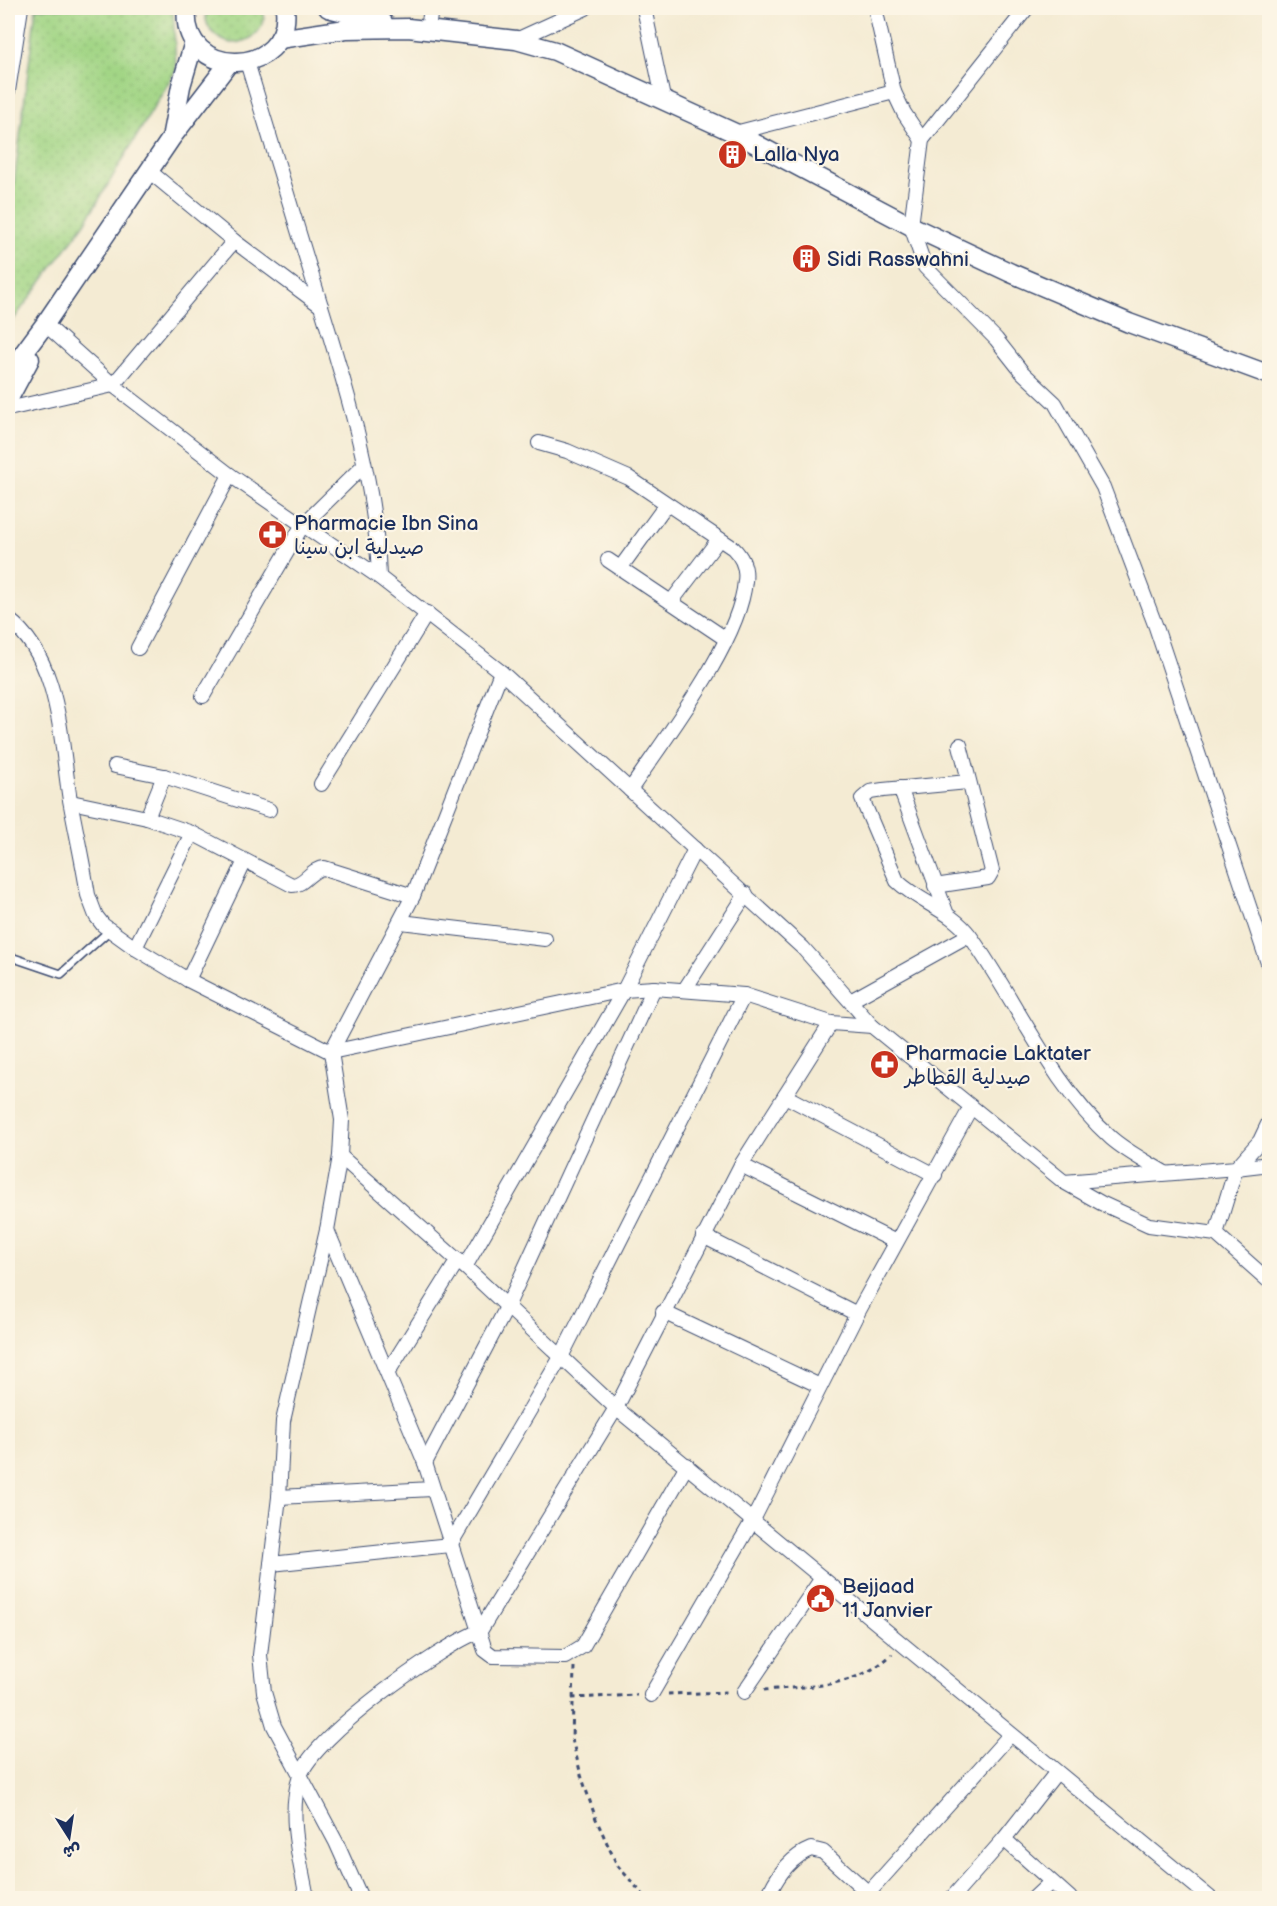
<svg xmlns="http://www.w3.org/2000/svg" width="1277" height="1906" font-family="'Balsamiq Sans','Playpen Sans Arabic',sans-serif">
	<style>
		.grass { fill: url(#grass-dots); stroke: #5e8272; stroke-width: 1.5 }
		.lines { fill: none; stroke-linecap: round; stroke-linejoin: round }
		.service-casing { stroke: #3c4b70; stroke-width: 10 }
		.minor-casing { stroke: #3c4b70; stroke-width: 16 }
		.secondary-casing { stroke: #3c4b70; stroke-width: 21 }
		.path { stroke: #3c4b70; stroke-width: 3; stroke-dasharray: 4.5 4.5; stroke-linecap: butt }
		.service { stroke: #fff; stroke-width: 7 }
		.minor { stroke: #fff; stroke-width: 14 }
		.secondary { stroke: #fff; stroke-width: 18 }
		.labels { text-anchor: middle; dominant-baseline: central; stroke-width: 4.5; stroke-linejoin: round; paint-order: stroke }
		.poi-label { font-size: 21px; fill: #1b2f5e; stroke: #fcf5e5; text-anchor: start }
	</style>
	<defs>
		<pattern id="grass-dots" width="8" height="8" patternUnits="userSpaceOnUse" patternTransform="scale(1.5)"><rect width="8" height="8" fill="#a2d585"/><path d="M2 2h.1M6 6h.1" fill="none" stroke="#8bb775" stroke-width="1.8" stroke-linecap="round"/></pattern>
	</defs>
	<rect width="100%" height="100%" fill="#fcf5e5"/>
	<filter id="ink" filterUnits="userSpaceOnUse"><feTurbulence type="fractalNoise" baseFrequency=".0167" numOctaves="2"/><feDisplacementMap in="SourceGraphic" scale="12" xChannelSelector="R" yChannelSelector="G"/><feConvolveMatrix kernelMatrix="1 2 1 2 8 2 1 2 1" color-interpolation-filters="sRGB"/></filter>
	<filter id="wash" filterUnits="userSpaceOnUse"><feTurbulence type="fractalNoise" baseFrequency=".008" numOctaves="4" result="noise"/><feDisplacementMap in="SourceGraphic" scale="24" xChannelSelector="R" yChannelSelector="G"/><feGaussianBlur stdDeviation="1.35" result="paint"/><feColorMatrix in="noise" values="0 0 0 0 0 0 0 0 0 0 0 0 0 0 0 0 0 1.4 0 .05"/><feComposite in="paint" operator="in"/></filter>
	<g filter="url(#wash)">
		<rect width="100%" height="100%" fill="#f4ebd3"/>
		<!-- grass -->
		<g class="grass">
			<path d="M36,8h137l3,62 -91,153 -77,104v-128l6,-15z"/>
			<path d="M206,8h58c2,21 -11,35 -33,35 -17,-4 -28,-17 -25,-35z"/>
		</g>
	</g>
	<g filter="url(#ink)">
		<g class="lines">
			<defs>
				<path id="service" d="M8,956l53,18 49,-44"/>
				<g id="minor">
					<path d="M644,8l19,90"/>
					<path d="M875,8l19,84 10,21 18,27"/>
					<path d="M1027,8l-105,132 -11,86 14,41 71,72 26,33 33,31 48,84 53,140 114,342"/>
					<path d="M428,30l3,-22"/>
					<path d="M516,40l70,-32"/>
					<path d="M247,62c25,81 49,163 74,244 27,88 55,178 58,271"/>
					<path d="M8,91l13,-83"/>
					<path d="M735,133l159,-41"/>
					<path d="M149,171l85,70 87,65"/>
					<path d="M45,324l68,61 117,90 149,102 122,95 302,276 69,78 192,156 37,21 48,22 67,9 54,48"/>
					<path d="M8,409l105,-24 121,-144"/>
					<path d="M539,443l28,8 62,27 104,70c9,9 14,20 12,33 -5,61 -80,157 -115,209"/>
					<path d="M608,560l118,79"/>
					<path d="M621,567l45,-62"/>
					<path d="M671,602l48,-63"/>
					<path d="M8,619c53,40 52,121 62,181 6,32 13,63 18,95l8,21 7,9 32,23 53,32 143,72 293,-62 30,-2 90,7 87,28 41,3"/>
					<path d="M138,648l92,-173"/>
					<path d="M203,696l99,-170 62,-61"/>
					<path d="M115,766l49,10 105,34"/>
					<path d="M968,782l-85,8 -13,2 -8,7 35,82c23,22 54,29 73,55 46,64 81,148 141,202 16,14 36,24 54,35"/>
					<path d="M321,784l106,-171"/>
					<path d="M900,788l46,124"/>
					<path d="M71,802l76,16 45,15 100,52c13,0 18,-16 32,-17l89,28"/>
					<path d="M147,818l17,-42"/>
					<path d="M935,886l53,-8 4,-7 -32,-126"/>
					<path d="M401,922l144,17"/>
					<path d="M135,948l57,-115"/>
					<path d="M188,980l57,-119"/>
					<path d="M685,989l61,-95"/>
					<path d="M852,1000l117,-65"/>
					<path d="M785,1096l150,79"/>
					<path d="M340,1156l125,111 151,141 594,490"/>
					<path d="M741,1165l155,77"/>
					<path d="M1064,1182l172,-14 24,-27 10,-21"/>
					<path d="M327,1230l98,233 60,187 8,6 72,1 18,-11 104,-181"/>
					<path d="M1216,1234l20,-66 34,-4"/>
					<path d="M703,1236l154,78"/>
					<path d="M465,1267l159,-277 71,-141"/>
					<path d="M663,1312l157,74"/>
					<path d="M388,1372l70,-112"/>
					<path d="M425,1463l82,-156 147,-319"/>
					<path d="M279,1497l153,-8"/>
					<path d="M271,1564l179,-19 111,-188 183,-362"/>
					<path d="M744,1692l78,-114"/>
					<path d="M651,1695l102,-175 104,-206 114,-207"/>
					<path d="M1004,1839l66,59"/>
					<path d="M307,1898c-7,-38 -20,-83 -7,-122 13,-39 140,-130 180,-145l136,-223 125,-243 90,-142"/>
					<path d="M361,1898l-25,-56 -62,-116 -10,-34 -4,-37 19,-158 4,-76 44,-191 13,-74 2,-36 -11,-68 82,-156 88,-224"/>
					<path d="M774,1898l-3,-8c8,-17 22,-34 40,-41l12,3 51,46"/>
					<path d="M864,1898l146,-163"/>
					<path d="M952,1898l52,-59 52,-66"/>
					<path d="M1034,1898l17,-16"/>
				</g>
				<g id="secondary">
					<path d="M187,8c-8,73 106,71 98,0"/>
					<path d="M328,8l55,14"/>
					<path d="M279,39l67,-10 62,-1 108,12 39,11 180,82 176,93 100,47 118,50 141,52"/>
					<path d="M172,133l9,-47 13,-44"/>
					<path d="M8,374l37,-50 127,-187 57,-74"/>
					<path d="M8,400l22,-41"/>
				</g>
			</defs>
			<!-- service casing -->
			<use href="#service" class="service-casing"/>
			<!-- minor casing -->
			<use href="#minor" class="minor-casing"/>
			<!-- secondary casing -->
			<use href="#secondary" class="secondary-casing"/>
			<!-- path -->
			<g class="path">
				<path d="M574,1667l-2,72 9,36 15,44 21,46 29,33"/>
				<path d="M764,1690c45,-4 94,-2 128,-36"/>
				<path d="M668,1694l62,-2"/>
				<path d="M572,1698l65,-3"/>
			</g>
			<!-- service -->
			<use href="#service" class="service"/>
			<!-- minor -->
			<use href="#minor" class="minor"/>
			<!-- secondary -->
			<use href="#secondary" class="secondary"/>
		</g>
	</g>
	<!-- icons -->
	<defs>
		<symbol id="building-disc" viewBox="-11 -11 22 22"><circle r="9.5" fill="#c8321e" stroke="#fcf5e5"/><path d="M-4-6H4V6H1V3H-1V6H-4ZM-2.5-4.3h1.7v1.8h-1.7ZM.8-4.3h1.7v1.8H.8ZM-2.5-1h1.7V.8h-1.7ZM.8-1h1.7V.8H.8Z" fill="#fff"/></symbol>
		<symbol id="pharmacy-disc" viewBox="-11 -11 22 22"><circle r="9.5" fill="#c8321e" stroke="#fcf5e5"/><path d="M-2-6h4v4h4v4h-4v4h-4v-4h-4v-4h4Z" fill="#fff"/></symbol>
		<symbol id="civic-disc" viewBox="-11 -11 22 22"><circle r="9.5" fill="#c8321e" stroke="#fcf5e5"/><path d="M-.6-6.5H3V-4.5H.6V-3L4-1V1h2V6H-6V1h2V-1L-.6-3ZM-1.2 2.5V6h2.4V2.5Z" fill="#fff"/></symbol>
	</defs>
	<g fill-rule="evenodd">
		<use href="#building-disc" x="716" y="138" width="33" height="33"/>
		<use href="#building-disc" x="790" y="242" width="33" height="33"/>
		<use href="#pharmacy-disc" x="256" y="518" width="33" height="33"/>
		<use href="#pharmacy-disc" x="868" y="1048" width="33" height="33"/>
		<use href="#civic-disc" x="804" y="1582" width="33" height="33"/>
	</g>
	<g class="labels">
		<!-- poi labels -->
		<g class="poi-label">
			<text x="753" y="154">Lalla Nya</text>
			<text x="827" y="259">Sidi Rasswahni</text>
			<text x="294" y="523">Pharmacie Ibn Sina<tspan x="294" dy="24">صيدلية ابن سينا</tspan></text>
			<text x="905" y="1053">Pharmacie Laktater<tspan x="905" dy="24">صيدلية القطاطر</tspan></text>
			<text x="842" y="1586">Bejjaad<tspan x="842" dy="24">11 Janvier</tspan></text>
		</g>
	</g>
	<!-- margin -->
	<rect width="1277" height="1906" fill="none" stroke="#fcf5e5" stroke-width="30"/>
	<!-- north arrow -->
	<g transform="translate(69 1837) rotate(168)" stroke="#fcf5e5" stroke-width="4.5" paint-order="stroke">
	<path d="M0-4.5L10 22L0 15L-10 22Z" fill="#1b2f5e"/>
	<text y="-9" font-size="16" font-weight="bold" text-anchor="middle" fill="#1b2f5e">ش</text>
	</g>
</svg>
